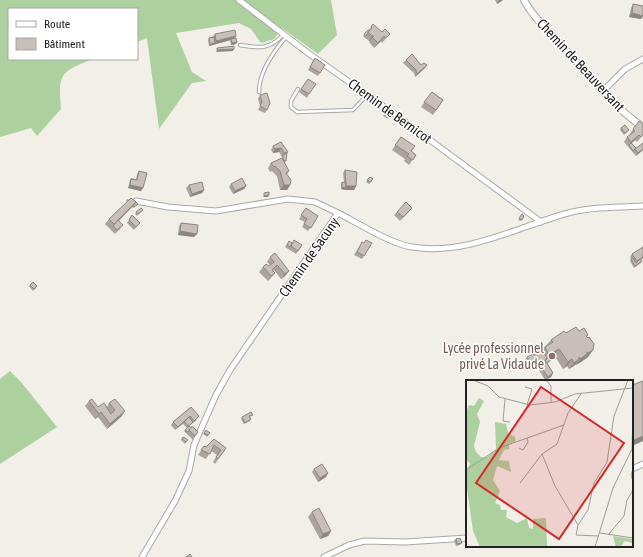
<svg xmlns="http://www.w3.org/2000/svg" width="643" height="557" font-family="'Asap Condensed',sans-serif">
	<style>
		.forest { fill: #add19e }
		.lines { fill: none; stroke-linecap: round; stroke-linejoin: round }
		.service-casing { stroke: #a9a9a9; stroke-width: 4.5 }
		.minor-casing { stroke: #a9a9a9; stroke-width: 7 }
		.tertiary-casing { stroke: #a9a9a9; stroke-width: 8 }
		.service { stroke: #fff; stroke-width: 2.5 }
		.minor { stroke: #fff; stroke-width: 5 }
		.tertiary { stroke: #fff; stroke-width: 6 }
		.wall { fill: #aba49e }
		.shaded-wall { fill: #8b8681 }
		.building { fill: #c7bfb8; stroke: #8b8681 }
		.education-dot { fill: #8d6e63; stroke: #fff; stroke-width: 1.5 }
		.labels { text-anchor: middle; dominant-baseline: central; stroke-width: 3; stroke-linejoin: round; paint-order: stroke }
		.street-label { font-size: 14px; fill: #222; stroke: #fff }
		.education-label { font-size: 14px; fill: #785e54; stroke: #fff; text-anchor: end }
		.inset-road { fill: none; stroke: #9f9d99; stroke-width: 1 }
		.view { fill: #d62828; fill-opacity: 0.15; stroke: #d62828; stroke-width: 2 }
		.inset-edge { fill: none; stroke: #222; stroke-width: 2 }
	</style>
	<rect width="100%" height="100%" fill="#f2efe9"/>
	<!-- forest -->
	<g class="forest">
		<path d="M0,0h331l6,35 -19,19 -36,-26 -8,11 -13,4 -10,-14 -12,-6 -63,10 16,39 14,9 -14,2 -33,46 -12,-91 -10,4v-33h-128v50h84c-33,13 -35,14 -32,50l-24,27 -6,-8 -31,9z"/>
		<path d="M10,371l11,11 36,45 -57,37v-85z"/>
	</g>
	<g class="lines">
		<defs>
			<g id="service">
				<path d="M240,45c19,3 29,5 43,-10"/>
				<path d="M298,89l-7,12v6l6,5 56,-2 14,-15"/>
				<path d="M259,92c0,-19 15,-41 27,-55"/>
			</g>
			<g id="minor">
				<path d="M239,0l69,53 88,62 145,107"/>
				<path d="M603,91l22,-22 18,-10"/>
				<path d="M136,201l32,6 48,4 72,-12 27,3 23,11"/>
				<path d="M632,469l11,-5"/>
				<path d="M142,557l33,-56 14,-30 5,-26 22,-50 14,-25 108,-157c20,10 53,31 74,34 54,9 105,-20 156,-34 24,-6 50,-6 75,-7"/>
				<path d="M324,557l25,-12 16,-4 40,1 62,-4"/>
			</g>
			<path id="tertiary" d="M524,0c9,18 26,32 39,47 25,27 49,59 80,80"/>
		</defs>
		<!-- service casing -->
		<use href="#service" class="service-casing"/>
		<!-- minor casing -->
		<use href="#minor" class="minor-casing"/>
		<!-- tertiary casing -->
		<use href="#tertiary" class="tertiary-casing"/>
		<!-- service -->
		<use href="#service" class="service"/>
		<!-- minor -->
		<use href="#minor" class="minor"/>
		<!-- tertiary -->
		<use href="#tertiary" class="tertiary"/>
	</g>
	<!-- wall -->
	<g class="wall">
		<path d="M495,0h8l-6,4z"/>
		<path d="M633,4l10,2v10l-2,3 -12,-2 2,-9z"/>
		<path d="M371,27l11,5 8,2 -8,9 -1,-2 -7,7 -5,-6 1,-1h-1l-6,-5z"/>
		<path d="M215,34l21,2 -2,3 3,3 -1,2 -5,1 -1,-4 1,-1 -22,6 -1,-6 1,-2 3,-1z"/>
		<path d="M315,58l10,7 -7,11 -10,-6z"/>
		<path d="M406,60l15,5h6l-3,4 -9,8 -1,-4 -11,-10z"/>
		<path d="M308,79l1,15 -2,4 -8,-6z"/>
		<path d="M432,92l11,8 -10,15 -12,-8z"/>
		<path d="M260,95l7,15 -2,3 -7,-3 2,-4 -2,-7z"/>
		<path d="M387,110l5,3 -4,6 -5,-3z"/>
		<path d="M621,128l6,4 -3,3 -4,-5z"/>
		<path d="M633,129l10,6 -6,7 -2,-2 -3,3 4,5 7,2 -7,6 -12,-14 3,-5 4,-2 -1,-1z"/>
		<path d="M401,137l10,14 5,4 -7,10 -5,-4 1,-2 -13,-9z"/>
		<path d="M281,142l7,10 -1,1 -2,10 -1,-1 5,9 -2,3 3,11 -3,5h-7l-3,-14 -5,-5 -2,1 -2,-4 3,-5 11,-5v-1l-3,-5 -6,1 -2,-3 2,-4z"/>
		<path d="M345,170l11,16 -2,4 -13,-1v-5l1,-2h2l-1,-9z"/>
		<path d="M139,171l2,20 -13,-3 2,-8 1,-2 5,1 1,-5z"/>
		<path d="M367,180l5,1 -3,3 -3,-2z"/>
		<path d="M231,184l15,2 -2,3 -11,5 -4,-7z"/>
		<path d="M189,185l15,5 -2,3 -12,4 -4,-9z"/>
		<path d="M127,199l8,2 3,3 -5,4 -1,-1 -13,14 2,7 -6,6 -10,-10 4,-5 18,-17 -1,-1z"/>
		<path d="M306,208l12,8 -10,15 -6,-4 3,-5 -6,-3z"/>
		<path d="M136,212h5l-4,4 -2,-2z"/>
		<path d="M397,212h12l-9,9 -6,-6z"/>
		<path d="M522,214l2,2 -3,5 -3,-1z"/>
		<path d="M132,215l8,8 -6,7 -7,-7z"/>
		<path d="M181,223l13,14 -16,-2 1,-9z"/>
		<path d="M366,240l-2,16 -2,3 -8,-4 8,-13 2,1z"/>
		<path d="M289,241l3,2 10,2 -6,9 -11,-7z"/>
		<path d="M643,247v12l-2,1 1,1 -1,2 -7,5 -4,-7 1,-2 -1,-2 2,-3z"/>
		<path d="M270,257l19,14 -4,5 -4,3 -7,-9 -1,1 2,2 -4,5 -3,3 -9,-9 4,-5 6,-1 1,-1 -3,-3z"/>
		<path d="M30,285l6,3 -3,3 -4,-5z"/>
		<path d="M579,331l9,4 -1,2 1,1 1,-1 -1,20 -4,3 -1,-1 -7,6h-1l-6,4 -2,-3 -4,3 -7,-11 -9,5 6,10 -2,4 -6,3 -10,-16 -6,4 -4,-8 2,-3 7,-2 8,-5 9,-10 15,-7z"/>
		<path d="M89,401l9,6h9l2,-4 13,13 -15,13 -9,-12 -3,2 -10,-13z"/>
		<path d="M191,407l6,13 -8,6 9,6 -5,8 -9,-9 3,-3 -4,-4 -8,6 -4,-5 2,-3z"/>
		<path d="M252,416l-2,1 1,2 -1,2 -6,3 -3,-5 1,-2z"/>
		<path d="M206,430l4,3 -3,4 -4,-3z"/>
		<path d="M182,438l6,2 -3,4 -4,-4z"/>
		<path d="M214,439l12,9 -11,16 -2,-2 4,-7 -6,-4 -5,8 -8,-4 6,-9 2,1z"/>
		<path d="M314,469l14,4 -2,4 -8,5 -6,-10z"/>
		<path d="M312,512l19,19 -3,5 -8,3 -12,-22z"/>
		<path d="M456,539l6,4 -2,2 -4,1 -2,-6z"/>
	</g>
	<!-- shaded-wall -->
	<g class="shaded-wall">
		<path d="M499,0h4l-6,4z"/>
		<path d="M632,13l11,3 -2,3 -12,-2z"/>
		<path d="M236,36l-2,3 -25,7 1,-2 5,-1 1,-2z"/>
		<path d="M372,36h2l-4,5h-1z"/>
		<path d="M384,36l-3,5 -7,7 4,-5z"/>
		<path d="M237,42l-1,2 -5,1 1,-2z"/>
		<path d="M234,49l-1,2 -17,1 1,-2z"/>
		<path d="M427,65l-3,4 -9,8 2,-3z"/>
		<path d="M639,135l-4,5 -6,5 2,-3z"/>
		<path d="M281,148l-2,4 -6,1 2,-4z"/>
		<path d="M643,149v1l-7,6 2,-3z"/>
		<path d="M130,185l13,3 -2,3 -13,-3z"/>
		<path d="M284,185h6l-3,5h-7z"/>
		<path d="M246,186l-2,3 -11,5 2,-3z"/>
		<path d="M346,186h10l-2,4h-10z"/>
		<path d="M342,187l3,1 -1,2 -3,-1z"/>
		<path d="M204,190l-2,3 -12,4 2,-3z"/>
		<path d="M269,195l-1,2h-5l1,-1z"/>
		<path d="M136,202l-4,5 -19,19 1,-2z"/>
		<path d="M180,231l17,3 -3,3 -16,-2z"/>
		<path d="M289,271l-4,5 -4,3 4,-5z"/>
		<path d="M559,349l-5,6 -10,7 1,-2 2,-2 2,-3z"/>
		<path d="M593,350l-5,7 -4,3 4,-7z"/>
		<path d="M587,354l-4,7 -7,4 4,-6z"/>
		<path d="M572,359l-5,7 -4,3 5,-7z"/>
		<path d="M579,359l-5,7 -5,3 5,-6z"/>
		<path d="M537,361l-2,3 -6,4 3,-4z"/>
		<path d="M553,373l-2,4 -6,3 3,-3z"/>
		<path d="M125,411l-3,5 -15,13 3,-5z"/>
		<path d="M101,412l-3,5 -3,2 4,-5z"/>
		<path d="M190,416l-2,3 -4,3 -9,8 3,-3z"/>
		<path d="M643,436v5l-11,5v-5z"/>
		<path d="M328,473l-2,4 -8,5 2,-4z"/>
		<path d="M331,531l-3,5 -8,3 3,-5z"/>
	</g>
	<!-- building -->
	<g class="building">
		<path d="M633,4l10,2v10l-11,-3z"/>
		<path d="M373,24l9,8 3,-3 5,5 -4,4 -2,-2 -6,7 -6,-6 2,-1h-2l-4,-4 4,-4 -1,-1z"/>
		<path d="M235,30l1,6 -20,5 -1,-7z"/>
		<path d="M368,30l1,1 -3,5 -2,-2z"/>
		<path d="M214,37l1,6 -5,1 -1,-6z"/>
		<path d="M236,38l1,4 -5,1 -1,-4z"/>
		<path d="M234,46v3l-17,1v-2z"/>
		<path d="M412,54l9,11 3,-2 3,2 -10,9 -1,-4 -10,-10z"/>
		<path d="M315,58l10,7 -5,8 -10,-6z"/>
		<path d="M308,79l8,5 -7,10 -8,-5z"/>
		<path d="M432,92l11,8 -7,10 -12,-8z"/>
		<path d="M267,93l3,10 -3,7 -7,-4 2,-4 -2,-7z"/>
		<path d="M387,110l5,3 -3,4 -4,-3z"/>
		<path d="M639,121l4,3v10l-2,3 -2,-2 -8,7 -4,-5 8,-6 -2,-2z"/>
		<path d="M625,125l4,5 -4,3 -4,-5z"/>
		<path d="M401,137l14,9 -4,5 5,4 -3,5 -6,-4 2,-2 -14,-9z"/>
		<path d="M281,142l7,10 -4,1 -3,-5 -6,1 -2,-3z"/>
		<path d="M631,143l5,5 -3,3 -4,-6z"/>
		<path d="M643,143v6l-5,4 -3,-4z"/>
		<path d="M287,153l-1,8 -3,-1v-5z"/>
		<path d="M282,158l7,13 -3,2 5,7 -1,5h-6l-4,-14 -5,-5 -1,1 -3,-4z"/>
		<path d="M345,170l12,2 -1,14h-10z"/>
		<path d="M139,171l8,2 -4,15 -13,-3 1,-6 6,1z"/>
		<path d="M370,177l3,2 -3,3 -3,-2z"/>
		<path d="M242,178l4,8 -11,5 -4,-7z"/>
		<path d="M202,182l2,8 -12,4 -3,-9z"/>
		<path d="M342,182l4,1 -1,5 -3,-1z"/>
		<path d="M269,192v3l-5,1v-3z"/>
		<path d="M131,198l5,4 -22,22 -5,-5z"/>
		<path d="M135,201l3,3 -4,3 -1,-1 3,-4z"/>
		<path d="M406,202l6,6 -9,9 -6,-5z"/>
		<path d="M141,208l2,2 -5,4 -2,-2z"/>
		<path d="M306,208l12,8 -7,12 -7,-4 3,-5 -6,-4z"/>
		<path d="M522,214l2,2 -2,4 -3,-2z"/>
		<path d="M132,215l8,8 -4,4 -7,-7z"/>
		<path d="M118,220l5,5 -6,5 -4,-4z"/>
		<path d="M181,223l17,2 -1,9 -17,-3z"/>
		<path d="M294,240l8,5 -4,6 -7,-5z"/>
		<path d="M366,240l6,3 -8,13 -7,-4 5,-10 2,1z"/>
		<path d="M289,241l3,2 -2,4 -3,-2z"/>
		<path d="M643,247v10l-6,4 -5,-7z"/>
		<path d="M275,253l14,18 -4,3 -8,-9 -5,5 3,3 -4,3 -8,-9 3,-3 3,2 5,-4 -4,-5z"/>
		<path d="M633,258l3,5 4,-4 2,2 -7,5 -4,-7z"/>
		<path d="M33,282l4,4 -3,3 -4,-4z"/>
		<path d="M576,327l3,4 5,-3 4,7 -2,1 2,2 1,-1 5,7 -1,6 -5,3 -1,-1v2l-7,5 -1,-2v2l-5,4 -2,-4 -4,3 -9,-13 -10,6 -4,-8 8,-5 -2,-2 13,-9 2,2z"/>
		<path d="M542,350l5,8 -2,2 8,13 -5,4 -11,-16 -5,3 -5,-7 6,-3 1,1z"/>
		<path d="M555,354l2,2 -11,7 -1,-3z"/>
		<path d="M643,381v55l-11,5v-56z"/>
		<path d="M92,399l6,8 6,-4 7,11 4,-4 -6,-7 6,-4 10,12 -15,13 -9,-12 -2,2 -10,-13z"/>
		<path d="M191,407l8,9 -5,5 -4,-5 -12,11 -5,-5z"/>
		<path d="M251,412l2,3 -4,1 2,3 -6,4 -3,-6z"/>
		<path d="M189,417l4,5 -4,4 -5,-4z"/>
		<path d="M189,426l2,2 -3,4 -3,-2z"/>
		<path d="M192,426l6,6 -3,4 -6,-6z"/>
		<path d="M206,430l4,3 -2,2 -4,-2z"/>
		<path d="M184,437l4,3 -2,2 -4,-4z"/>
		<path d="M214,439l12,9 -8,11 -2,-2 5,-7 -7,-5 -4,9 -9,-4 3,-4 2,1z"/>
		<path d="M322,464l6,9 -8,5 -6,-9z"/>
		<path d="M319,508l12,23 -8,3 -11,-22z"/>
		<path d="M460,538l2,5 -5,1 -1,-5z"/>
		<path d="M190,554l2,3h-6z"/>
	</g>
	<!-- markers -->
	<circle class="education-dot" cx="552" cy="356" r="4"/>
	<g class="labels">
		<!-- street labels -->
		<g class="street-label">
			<text transform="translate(581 65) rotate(47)">Chemin de Beauversant</text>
			<text transform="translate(390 111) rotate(36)">Chemin de Bernicot</text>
			<text transform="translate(309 257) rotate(-55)">Chemin de Sacuny</text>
		</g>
		<!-- education labels -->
		<g class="education-label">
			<text x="544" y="348">Lycée professionnel<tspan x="544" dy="16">privé La Vidaude</tspan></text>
		</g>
	</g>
	<!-- overview -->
	<g transform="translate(466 380)">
		<rect width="167" height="167" fill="#f2efe9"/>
		<path d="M13,18l5,3 -7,13 3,8 -6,24 2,6 5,5h6l9,-8 -1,-27 11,2 2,9 7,4 1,4 -7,3v5l-5,1 -5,10 10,1 2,11 -14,-6 -4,14 7,11 -5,12 5,2 1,5h6l-1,7 11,6 10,-5 2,10 4,1v-10l13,-1 1,29h-67l-7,-16 -7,-50v-10l4,-7 -4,-5v-47l3,-7 5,1zM147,156l19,3v4l-7,-2 -5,6h-4z" fill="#add19e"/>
		<path class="inset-road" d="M7,0l15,6 11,11 31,8 25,-3 20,-8 58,-6M80,0l5,6v16M59,7l7,2 -5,16M39,19l-2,22 7,1M53,68l4,2 5,-8 -1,-4M167,89l-2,6 2,7M0,90l33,-22 65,-23M54,103l22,-29M112,145l-23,-39 -13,-32 15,-10 11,-31 13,-19M134,153l33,5M142,155l16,-19 3,-16 6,-10M133,156l-23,-1 2,-10 10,-15 6,-27 13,-21 7,-46 14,-36M129,167l18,-59 19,-39 1,-38"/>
		<path class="view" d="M75,7l83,56 -65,96 -83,-56z"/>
		<rect width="167" height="167" class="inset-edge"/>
	</g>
	<!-- legend -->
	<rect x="8" y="8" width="130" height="52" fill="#ffffff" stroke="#a7a7a7"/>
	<rect x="16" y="21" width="20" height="6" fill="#ffffff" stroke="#a7a7a7"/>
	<text x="44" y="28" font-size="12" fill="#222222">Route</text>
	<rect x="16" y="38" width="20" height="12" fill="#c7bfb8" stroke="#a7a7a7"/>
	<text x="44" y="48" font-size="12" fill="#222222">Bâtiment</text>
</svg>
